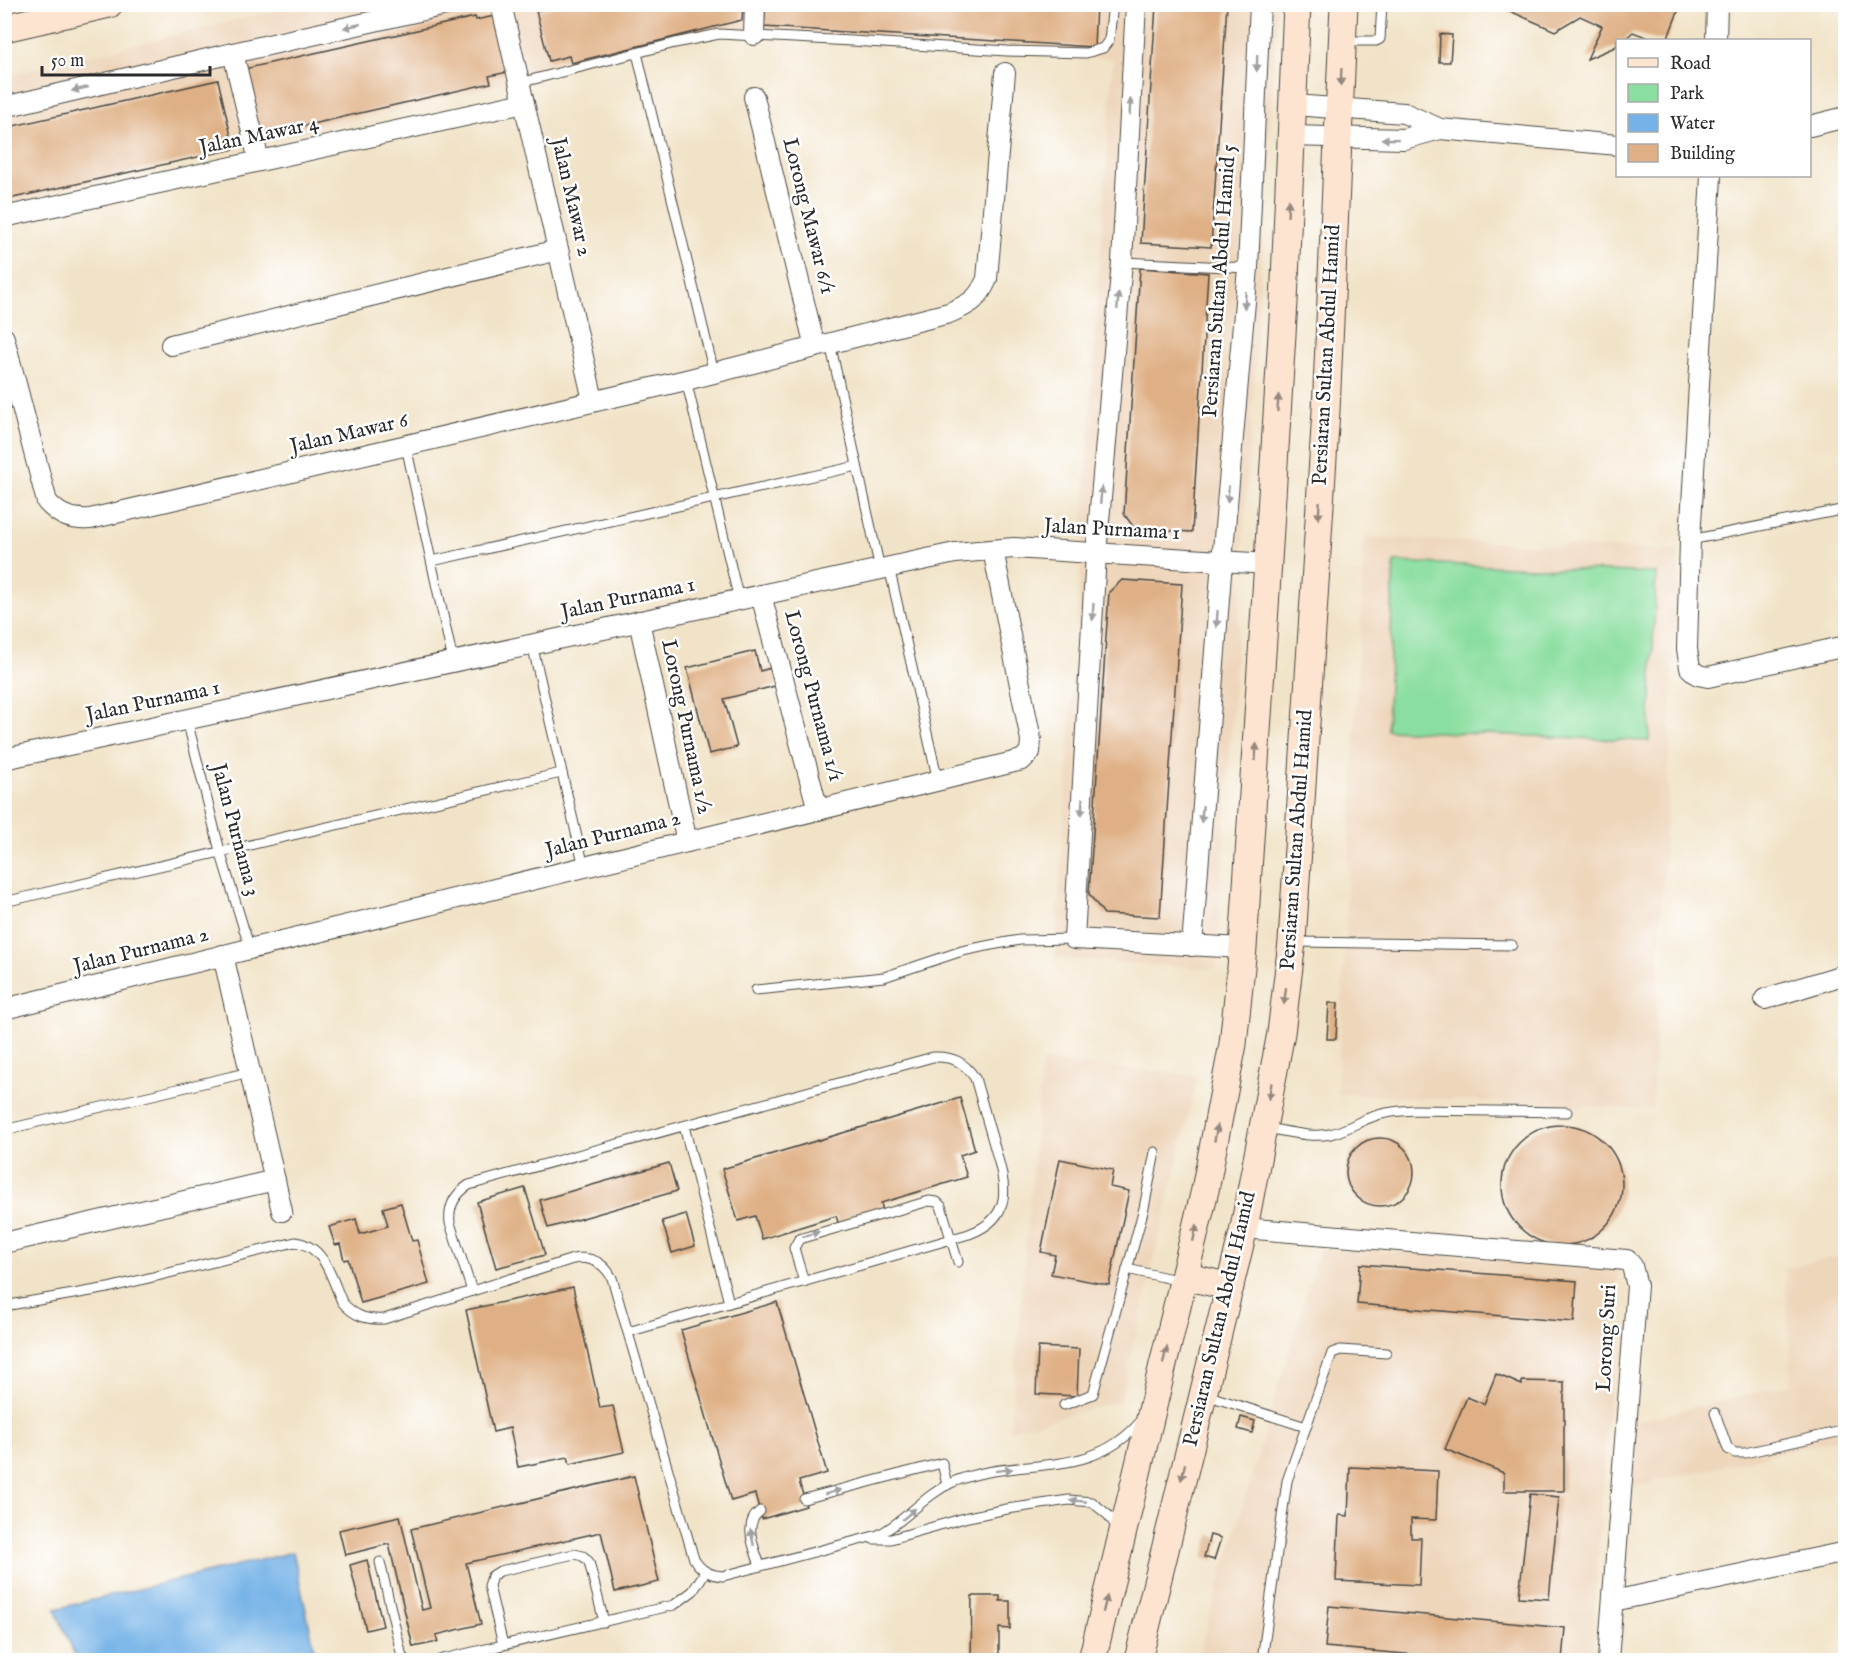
<svg xmlns="http://www.w3.org/2000/svg" width="1850" height="1665" font-family="'IM FELL English',serif">
	<style>
		.built { fill: #eed6bb }
		.green { fill: #8ade9f; stroke: #5a8465; stroke-width: 1.5 }
		.water { fill: #74b2e7; stroke: #506e89; stroke-width: 1.5 }
		.building { fill: #dfb085 }
		.lines { fill: none; stroke-linecap: round; stroke-linejoin: round }
		.lane-casing { stroke: #494742; stroke-width: 11 }
		.street-casing { stroke: #494742; stroke-width: 22 }
		.secondary-casing { stroke: #494742; stroke-width: 29 }
		.lane { stroke: #fff; stroke-width: 9 }
		.street { stroke: #fff; stroke-width: 20 }
		.secondary { stroke: #fde4d0; stroke-width: 27 }
		.oneway { fill: #a0a0a0 }
		.oneway2 { fill: #94887e }
		.labels { text-anchor: middle; dominant-baseline: central; stroke-width: 5; stroke-linejoin: round; paint-order: stroke }
		.street-label { font-size: 21px; fill: #2b2b2b; stroke: #fff }
	</style>
	<rect width="100%" height="100%" fill="#fff"/>
	<filter id="ink" filterUnits="userSpaceOnUse"><feTurbulence type="fractalNoise" baseFrequency=".0167" numOctaves="2"/><feDisplacementMap in="SourceGraphic" scale="12" xChannelSelector="R" yChannelSelector="G"/><feConvolveMatrix kernelMatrix="1 2 1 2 8 2 1 2 1" color-interpolation-filters="sRGB"/></filter>
	<filter id="wash" filterUnits="userSpaceOnUse"><feTurbulence type="fractalNoise" baseFrequency=".008" numOctaves="4" result="noise"/><feDisplacementMap in="SourceGraphic" scale="24" xChannelSelector="R" yChannelSelector="G"/><feGaussianBlur stdDeviation="1.35" result="paint"/><feColorMatrix in="noise" values="0 0 0 0 0 0 0 0 0 0 0 0 0 0 0 0 0 1.4 0 .05"/><feComposite in="paint" operator="in"/></filter>
	<g filter="url(#wash)">
		<rect width="100%" height="100%" fill="#f1e3c7"/>
		<!-- built -->
		<g class="built">
			<path d="M300,4l978,1 -62,964 -161,-11 58,-899 -408,-25 -700,172 -1,-129z"/>
			<path d="M1365,537l314,14 -27,558 -315,-15z"/>
			<path d="M1042,1061l156,14 -78,326 -110,29z"/>
			<path d="M1320,1247l298,19 -27,394h-394z"/>
			<path d="M1845,1255v183l-218,50 9,-67 156,-37 -7,-116z"/>
		</g>
		<!-- green -->
		<path class="green" d="M1394,562l262,11 -7,168 -262,-11z"/>
		<!-- water -->
		<path class="water" d="M293,1552l24,108h-240l-22,-51z"/>
		<g id="blocks">
			<!-- building -->
			<g class="building">
				<path d="M556,4h187l-1,16 -171,43 -2,-7 -20,5 -13,-50 20,-5z"/>
				<path d="M766,4h330l-2,43 -330,-20z"/>
				<path d="M1156,4h71l-16,243 -70,-4z"/>
				<path d="M1494,4h187l-14,36h-13l-21,-8 -9,8h-7v5l-2,2 -28,12 15,-33 -22,-10 -25,15z"/>
				<path d="M495,16l13,56 -19,4 2,7 -231,53 -16,-67 231,-52 1,3z"/>
				<path d="M1440,34l12,1 -2,27h-11z"/>
				<path d="M218,80l16,69 -230,51v-72z"/>
				<path d="M1140,268l68,5 -16,259 -57,-3 -11,-15z"/>
				<path d="M1122,580l60,4 -22,333 -56,-3 -15,-20 20,-302z"/>
				<path d="M755,651l5,20 18,-5 5,18 -59,15 13,48 -28,7 -22,-86z"/>
				<path d="M1329,1003h9l-2,36h-9z"/>
				<path d="M960,1098l15,52 -15,5 7,22 -86,26 2,8 -44,14 -3,-9 -74,23 -7,-23 -17,5 -16,-52z"/>
				<circle cx="1562" cy="1185" r="60"/>
				<circle cx="1380" cy="1172" r="34"/>
				<path d="M1060,1159l53,11 -3,17 19,4 -20,94 -58,-11 4,-19 -14,-3z"/>
				<path d="M669,1163l8,28 -129,37 -8,-28z"/>
				<path d="M525,1188l20,67 -49,13 -19,-66z"/>
				<path d="M401,1203l11,38 5,-1 12,44 -68,19 -13,-44 -4,1 -4,-16 -5,1 -6,-18 27,-8 4,15 28,-8 -5,-18z"/>
				<path d="M686,1214l9,32 -23,7 -10,-32z"/>
				<path d="M1360,1264l217,17 -3,41 -217,-18z"/>
				<path d="M573,1287l27,121 13,-2 11,46 -54,12 -2,-7 -50,10 -8,-39 -17,4 -27,-122z"/>
				<path d="M777,1302l50,171 -28,8 7,25 -44,13 -7,-25 -24,7 -50,-171z"/>
				<path d="M1038,1347l41,2 -2,47 -41,-2z"/>
				<path d="M1496,1374l26,11v-4l42,1v109h-60v-18l-59,-24 22,-52 17,7z"/>
				<path d="M1241,1417l14,4 -3,12 -14,-4z"/>
				<path d="M1350,1467l88,4 -2,49 -25,-1v19h10l-2,47 -83,-4 3,-66 9,1z"/>
				<path d="M634,1476l25,106 -44,10 -14,-60 -135,31 15,61 -45,11 2,7 -25,5 -24,-103 -44,11 -6,-25 61,-14 22,94 8,-2 -19,-79z"/>
				<path d="M1530,1494l29,3 -10,102 -30,-2z"/>
				<path d="M1210,1535l11,3 -7,22 -10,-3z"/>
				<path d="M367,1560l16,66 -17,4 -16,-65z"/>
				<path d="M972,1596h28v5h10v28l-11,-1v32h-28z"/>
				<path d="M1329,1606l236,22 -3,32h-88l-149,-13z"/>
			</g>
		</g>
	</g>
	<g filter="url(#ink)">
		<use href="#blocks" fill-opacity="0" stroke="#494742" stroke-width="1.5"/>
		<g class="lines">
			<defs>
				<g id="lane">
					<path d="M1345,41h31l4,-2 2,-35"/>
					<path d="M637,53l77,320"/>
					<path d="M519,83l156,-40 44,-9 133,7 155,10 79,2 17,-5 6,-8 4,-36"/>
					<path d="M1122,262l126,6"/>
					<path d="M830,343l50,226"/>
					<path d="M686,380l53,220"/>
					<path d="M406,446l47,215"/>
					<path d="M1690,540l156,-31"/>
					<path d="M432,561l425,-95"/>
					<path d="M889,567l49,214"/>
					<path d="M532,644l52,223"/>
					<path d="M187,720l33,131 30,98"/>
					<path d="M4,902l557,-129"/>
					<path d="M1296,942l216,3"/>
					<path d="M4,989l4,19"/>
					<path d="M756,990l128,-13 78,-26 29,-6 29,-5 54,-1"/>
					<path d="M684,1126l45,177"/>
					<path d="M1265,1128c21,3 45,10 65,6 14,-3 26,-11 39,-16 15,-6 30,-7 46,-8l152,2"/>
					<path d="M4,1130l246,-58"/>
					<path d="M1127,1269l54,12"/>
					<path d="M804,1282l-10,-34 5,-9 130,-38 8,1 4,4 17,56"/>
					<path d="M472,1291l-22,-68c-2,-17 5,-29 19,-38l464,-128c20,-1 31,5 42,21 6,21 12,42 18,63 11,39 25,75 -24,93l-341,98"/>
					<path d="M4,1306l104,-18 187,-46c30,4 36,35 47,60 12,14 24,18 42,17l189,-60c18,-3 31,4 39,19l82,281c7,12 16,16 29,17l155,-41c28,-14 46,-40 75,-53 64,-27 136,0 187,-60"/>
					<path d="M1206,1395l100,32"/>
					<path d="M1064,1405l29,-11 51,-186 11,-56"/>
					<path d="M1715,1413l13,36 7,4h10l101,-23"/>
					<path d="M804,1499l138,-36 5,22"/>
					<path d="M873,1539h18l77,-22 39,-8 62,-9 23,2 16,13 11,15"/>
					<path d="M380,1562l22,95 4,3"/>
					<path d="M760,1566c-5,-17 -18,-42 0,-55"/>
					<path d="M503,1645l-14,-59 3,-10 8,-5 74,-17 9,2 6,6 15,60"/>
					<path d="M439,1660l235,-55 19,-14 12,-19"/>
					<path d="M1262,1660l25,-179 45,-128 8,-3 46,3"/>
				</g>
				<g id="street">
					<path d="M501,4l92,396"/>
					<path d="M1136,4l-14,258 -26,292 -22,385 169,9"/>
					<path d="M754,35l1,-31"/>
					<path d="M1716,40l1,-36"/>
					<path d="M233,53l26,108"/>
					<path d="M754,97l61,250"/>
					<path d="M1293,105l111,8 36,16 178,16"/>
					<path d="M4,107l229,-54 217,-49"/>
					<path d="M1810,126l36,-9"/>
					<path d="M1291,136l113,3 36,-10"/>
					<path d="M1711,176l-21,364 -3,109 3,19 8,7 10,2 138,-31"/>
					<path d="M4,217l520,-114"/>
					<path d="M4,338l43,164c13,14 24,18 43,17l596,-139 263,-67c21,-9 29,-13 38,-34l18,-206"/>
					<path d="M171,345l387,-95"/>
					<path d="M761,595l57,215"/>
					<path d="M639,621l48,221"/>
					<path d="M4,759l951,-206 59,-5 254,16"/>
					<path d="M1192,946l30,-385 26,-293 12,-264"/>
					<path d="M223,955l59,256"/>
					<path d="M1765,999l81,-25"/>
					<path d="M4,1009l1018,-249 8,-8 1,-12 -38,-190"/>
					<path d="M1244,1228l370,31 13,1 5,6 5,20 -29,374"/>
					<path d="M4,1243l271,-63"/>
					<path d="M1613,1601l233,-49"/>
				</g>
				<g id="secondary">
					<path d="M4,28l105,-24"/>
					<path d="M1185,1276l45,11"/>
					<path d="M1092,1660l113,-470 28,-146 10,-96 25,-387 16,-259 13,-298"/>
					<path d="M1138,1660l106,-432 37,-195 11,-91 34,-531 18,-407"/>
				</g>
			</defs>
			<!-- lane casing -->
			<use href="#lane" class="lane-casing"/>
			<!-- street casing -->
			<use href="#street" class="street-casing"/>
			<!-- secondary casing -->
			<use href="#secondary" class="secondary-casing"/>
			<!-- lane -->
			<use href="#lane" class="lane"/>
			<!-- street -->
			<use href="#street" class="street"/>
			<!-- secondary -->
			<use href="#secondary" class="secondary"/>
		</g>
		<!-- one-way arrows -->
		<defs><path id="oneway-solid" d="M-6-.8H1V-3.2L6.5 0L1 3.2V.8H-6Z" transform="scale(1.5)"/></defs>
		<g class="oneway">
			<use href="#oneway-solid" transform="translate(352 26) rotate(167)"/>
			<use href="#oneway-solid" transform="translate(1257 63) rotate(92)"/>
			<use href="#oneway-solid" transform="translate(80 89) rotate(167)"/>
			<use href="#oneway-solid" transform="translate(1130 107) rotate(-87)"/>
			<use href="#oneway-solid" transform="translate(1390 139) rotate(-179)"/>
			<use href="#oneway-solid" transform="translate(1245 300) rotate(95)"/>
			<use href="#oneway-solid" transform="translate(1118 301) rotate(-85)"/>
			<use href="#oneway-solid" transform="translate(1228 494) rotate(95)"/>
			<use href="#oneway-solid" transform="translate(1101 495) rotate(-85)"/>
			<use href="#oneway-solid" transform="translate(1093 612) rotate(93)"/>
			<use href="#oneway-solid" transform="translate(1217 619) rotate(94)"/>
			<use href="#oneway-solid" transform="translate(1082 807) rotate(93)"/>
			<use href="#oneway-solid" transform="translate(1202 814) rotate(95)"/>
			<use href="#oneway-solid" transform="translate(811 1234) rotate(-17)"/>
			<use href="#oneway-solid" transform="translate(1004 1470) rotate(-7)"/>
			<use href="#oneway-solid" transform="translate(833 1492) rotate(-15)"/>
			<use href="#oneway-solid" transform="translate(1078 1501) rotate(-175)"/>
			<use href="#oneway-solid" transform="translate(909 1514) rotate(-41)"/>
			<use href="#oneway-solid" transform="translate(752 1537) rotate(-102)"/>
		</g>
		<g class="oneway2">
			<use href="#oneway-solid" transform="translate(1341 77) rotate(93)"/>
			<use href="#oneway-solid" transform="translate(1288 208) rotate(-87)"/>
			<use href="#oneway-solid" transform="translate(1278 403) rotate(-86)"/>
			<use href="#oneway-solid" transform="translate(1319 511) rotate(94)"/>
			<use href="#oneway-solid" transform="translate(1256 752) rotate(-86)"/>
			<use href="#oneway-solid" transform="translate(1285 996) rotate(97)"/>
			<use href="#oneway-solid" transform="translate(1270 1091) rotate(101)"/>
			<use href="#oneway-solid" transform="translate(1216 1133) rotate(-79)"/>
			<use href="#oneway-solid" transform="translate(1195 1233) rotate(-77)"/>
			<use href="#oneway-solid" transform="translate(1165 1355) rotate(-76)"/>
			<use href="#oneway-solid" transform="translate(1183 1472) rotate(104)"/>
			<use href="#oneway-solid" transform="translate(1105 1604) rotate(-76)"/>
		</g>
	</g>
	<g class="labels">
		<!-- street labels -->
		<g class="street-label">
			<text transform="translate(259 136) rotate(-12)">Jalan Mawar 4</text>
			<text transform="translate(571 197) rotate(77)">Jalan Mawar 2</text>
			<text transform="translate(808 216) rotate(76)">Lorong Mawar 6/1</text>
			<text transform="translate(1220 281) rotate(-86)">Persiaran Sultan Abdul Hamid 5</text>
			<text transform="translate(1327 355) rotate(-87)">Persiaran Sultan Abdul Hamid</text>
			<text transform="translate(349 434) rotate(-13)">Jalan Mawar 6</text>
			<text transform="translate(1112 530) rotate(3)">Jalan Purnama 1</text>
			<text transform="translate(628 599) rotate(-12)">Jalan Purnama 1</text>
			<text transform="translate(813 696) rotate(75)">Lorong Purnama 1/1</text>
			<text transform="translate(153 702) rotate(-12)">Jalan Purnama 1</text>
			<text transform="translate(686 727) rotate(78)">Lorong Purnama 1/2</text>
			<text transform="translate(235 830) rotate(75)">Jalan Purnama 3</text>
			<text transform="translate(613 835) rotate(-14)">Jalan Purnama 2</text>
			<text transform="translate(1297 840) rotate(-86)">Persiaran Sultan Abdul Hamid</text>
			<text transform="translate(141 951) rotate(-14)">Jalan Purnama 2</text>
			<text transform="translate(1220 1319) rotate(-77)">Persiaran Sultan Abdul Hamid</text>
			<text transform="translate(1607 1338) rotate(-87)">Lorong Suri</text>
		</g>
	</g>
	<!-- margin -->
	<rect width="1850" height="1665" fill="none" stroke="#fff" stroke-width="24"/>
	<!-- legend -->
	<rect x="1616" y="39" width="195" height="138" fill="#ffffff" stroke="#aaaaaa" stroke-width="1.5"/>
	<rect x="1628" y="58" width="30" height="9" fill="#fde4d0" stroke="#aaaaaa" stroke-width="1.5"/>
	<text x="1670" y="69" font-size="18" fill="#2b2b2b">Road</text>
	<rect x="1628" y="84" width="30" height="18" fill="#8ade9f" stroke="#aaaaaa" stroke-width="1.5"/>
	<text x="1670" y="99" font-size="18" fill="#2b2b2b">Park</text>
	<rect x="1628" y="114" width="30" height="18" fill="#74b2e7" stroke="#aaaaaa" stroke-width="1.5"/>
	<text x="1670" y="129" font-size="18" fill="#2b2b2b">Water</text>
	<rect x="1628" y="144" width="30" height="18" fill="#dfb085" stroke="#aaaaaa" stroke-width="1.5"/>
	<text x="1670" y="159" font-size="18" fill="#2b2b2b">Building</text>
	<!-- scale -->
	<path d="M42 66v9h168v-9" fill="none" stroke="#2b2b2b" stroke-width="3"/>
	<text x="51" y="66" font-size="18" fill="#2b2b2b" stroke="#ffffff" stroke-width="4.5" paint-order="stroke">50 m</text>
</svg>
